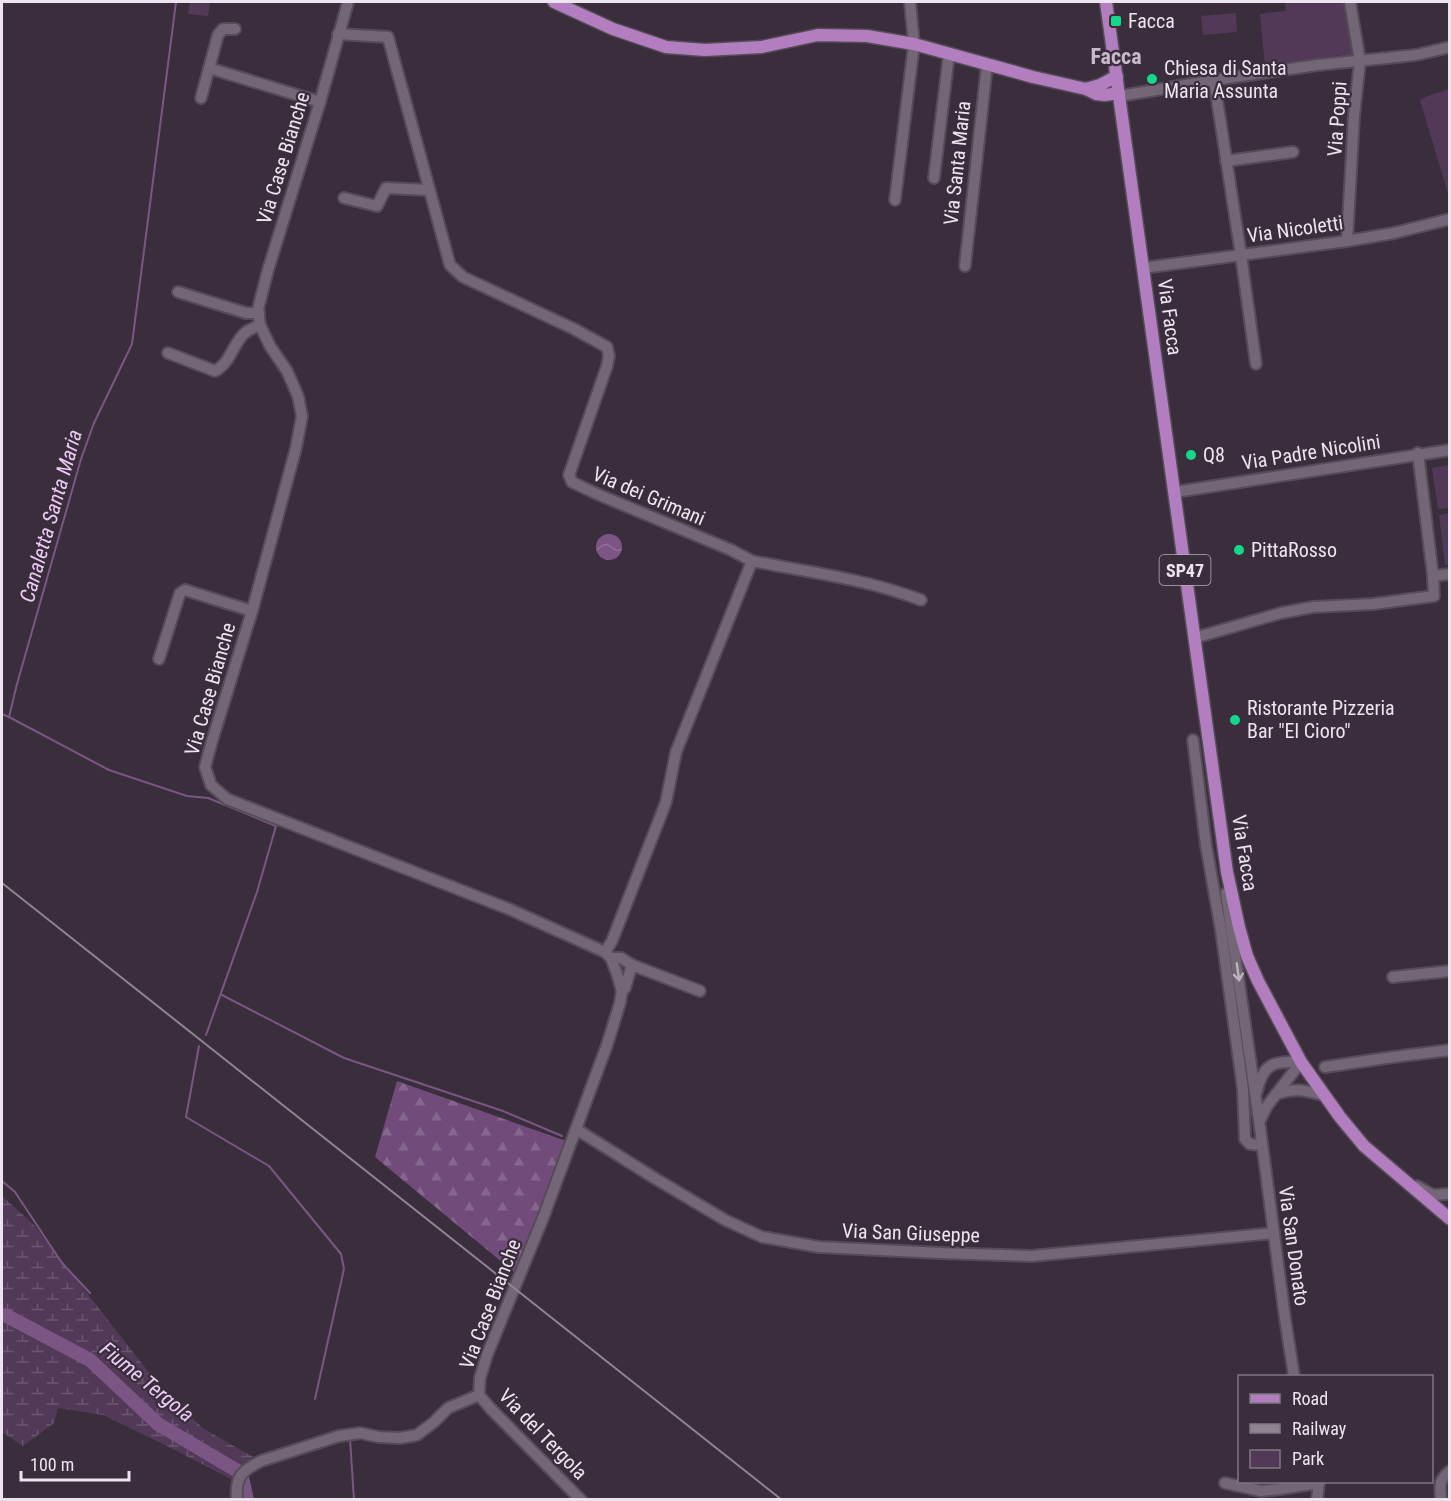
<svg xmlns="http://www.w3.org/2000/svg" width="1451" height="1501" font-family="'Roboto Condensed',sans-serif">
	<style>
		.green { fill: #523958 }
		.forest { fill: url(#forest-firs) }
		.wetland { fill: url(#wetland-marsh) }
		.water { fill: url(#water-waves) }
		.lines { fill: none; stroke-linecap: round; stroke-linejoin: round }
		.stream { stroke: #7b5685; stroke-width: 2 }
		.river { stroke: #7b5685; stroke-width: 14 }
		.minor-casing { stroke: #564c58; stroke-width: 14 }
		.major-casing { stroke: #564c58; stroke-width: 15 }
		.minor { stroke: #736676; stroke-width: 10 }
		.major { stroke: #b27ebf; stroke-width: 12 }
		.rail { stroke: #8f8591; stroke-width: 2 }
		.oneway { stroke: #bcb2be }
		.poi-dot { fill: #11d98a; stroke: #3a2e3c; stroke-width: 2 }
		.labels { text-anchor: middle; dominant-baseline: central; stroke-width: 4.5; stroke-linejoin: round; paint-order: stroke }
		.shield { fill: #3a2e3c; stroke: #b7adb9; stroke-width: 1.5 }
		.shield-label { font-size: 18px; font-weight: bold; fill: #ece4ee }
		.poi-label { font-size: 20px; fill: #ece4ee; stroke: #3a2e3c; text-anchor: start }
		.street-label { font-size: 20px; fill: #ece4ee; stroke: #3a2e3c }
		.water-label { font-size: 21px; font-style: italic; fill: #eecbf6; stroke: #3a2e3c }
		.quarter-label { font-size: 22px; font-weight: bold; fill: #c8bacc; stroke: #3a2e3c }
	</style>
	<defs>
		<pattern id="forest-firs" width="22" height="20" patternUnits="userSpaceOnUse" patternTransform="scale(1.5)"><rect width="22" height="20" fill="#714c7a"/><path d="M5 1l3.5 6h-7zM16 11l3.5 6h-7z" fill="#85668d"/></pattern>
		<pattern id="wetland-marsh" width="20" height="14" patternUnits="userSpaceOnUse" patternTransform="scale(1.5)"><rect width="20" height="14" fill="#523958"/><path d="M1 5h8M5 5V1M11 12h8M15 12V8" fill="none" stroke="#6b5670"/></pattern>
		<pattern id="water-waves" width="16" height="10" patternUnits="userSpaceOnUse" patternTransform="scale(1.5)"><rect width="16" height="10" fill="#7b5685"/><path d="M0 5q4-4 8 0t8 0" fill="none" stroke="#8e6e97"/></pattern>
	</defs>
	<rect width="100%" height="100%" fill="#3a2e3c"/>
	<!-- green -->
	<g class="green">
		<path d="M190,2h20l-2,14 -20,-2z"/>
		<path d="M1285,2h59l9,50 -2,4h-7l-4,-1 -75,11 -5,-52 26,-3z"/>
		<path d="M1236,13l1,19 -34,3 -2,-19z"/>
		<path d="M1449,89h1l-1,108 -29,-97 10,-5z"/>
		<path d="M1449,465v43l-11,1 -6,-41z"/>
		<path d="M1449,513v52h-4l-6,-50z"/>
	</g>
	<!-- forest -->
	<path class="forest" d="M397,1081l169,60 -51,132 -140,-116z"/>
	<!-- wetland -->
	<path class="wetland" d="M2,1196l31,28 132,169 39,36 51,29 -22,22 -66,-34 -64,-31 -45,-7 -4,15 -31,23 -21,-14z"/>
	<!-- water -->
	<circle class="water" cx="609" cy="547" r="13"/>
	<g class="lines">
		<!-- stream -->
		<g class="stream">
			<path d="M176,2l-44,342 -38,79 -13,36 -64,225 -8,33 100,53 78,26 21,2 68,28 -19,66 -51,143"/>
			<path d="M2,714l7,3"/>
			<path d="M222,995l122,63 159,53 59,25"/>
			<path d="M199,1046l-13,71 83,49 72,88 3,15 -29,130"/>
			<path d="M2,1181l13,11 47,71 28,30"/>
			<path d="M350,1439l4,61"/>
		</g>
		<!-- river -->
		<path class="river" d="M2,1315l5,1 83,44 68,64 83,49 6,27"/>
		<defs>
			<g id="minor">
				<path d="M338,34l50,3 62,228 13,12 111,52 33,18 2,9 -2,10 -38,109 3,7 25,12 134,56 21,11 -76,191 -10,50 -54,139 -7,11"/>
				<path d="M209,68l111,34"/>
				<path d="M1214,80l27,175 15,109"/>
				<path d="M1120,96l101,-17 96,-14 99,-10 34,-8"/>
				<path d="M201,98l17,-63 5,-6h12"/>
				<path d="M1226,161l67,-9"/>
				<path d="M934,178l15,-124"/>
				<path d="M344,198l33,8 9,-18 43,2"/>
				<path d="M895,200l19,-156 -4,-42"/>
				<path d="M1347,241l7,-125 6,-55 -10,-59"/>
				<path d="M965,266l22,-201"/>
				<path d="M1143,268l204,-27 47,-8 56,-14"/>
				<path d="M178,292l68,21h13"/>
				<path d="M168,353l47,18c16,-8 18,-29 31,-39 4,-3 10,-5 14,-7"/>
				<path d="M1418,453l15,123 17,-2"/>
				<path d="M1175,492l275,-42"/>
				<path d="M752,561c57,11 114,18 169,39"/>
				<path d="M1194,638l87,-25 32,-6 60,-3 61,-8 -1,-20"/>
				<path d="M159,659l21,-66 5,-3 67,21"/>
				<path d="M1193,740l13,105 15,85 22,159 2,50 5,5 12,1"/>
				<path d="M1226,893l33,227 26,198 9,58"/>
				<path d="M611,958h10l11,7 -7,23 -3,3"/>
				<path d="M632,965l68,26"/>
				<path d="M1393,977l57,-6"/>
				<path d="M1325,1067l68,-10 57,-7"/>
				<path d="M1257,1091c6,-28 17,-30 44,-29"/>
				<path d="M1276,1094c20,-6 27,-4 47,1"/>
				<path d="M1260,1120l7,-14 34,-44"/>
				<path d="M576,1129l80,50 69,41 37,17 57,10 122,6 91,3 242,-23"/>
				<path d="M1417,1186l16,9 14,-1"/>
				<path d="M479,1395l12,14 90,91"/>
				<path d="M1225,1483l36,8 19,-2 39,-6"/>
				<path d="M237,1500c-2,-23 4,-29 24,-39l78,-25 21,-3 19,4 21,1 17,-3 17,-13 14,-14 31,-13 1,-17 7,-23 56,-137 64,-173 13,-42 2,-12 -5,-17 -6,-16 -6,-6 -96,-43 -282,-110 -16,-14 -6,-18 7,-26 41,-133 43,-160 6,-32 -4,-20 -11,-25 -17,-25 -10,-21 -2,-16 10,-39 52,-168 28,-100"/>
				<path d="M1317,1500l2,-18"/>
				<path d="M1441,1500c-1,-14 -3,-19 9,-29"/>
			</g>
			<g id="major">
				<path d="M554,2l59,27 53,18 39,3 57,-3 56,-12 49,1 47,8 119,33 53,12 10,5 9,1 14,-2"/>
				<path d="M1106,2l121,870 12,55 8,29 11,25 43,81 39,55 24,29 86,73"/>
				<path d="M1086,89l14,-4 17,-9"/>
			</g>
		</defs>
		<!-- minor casing -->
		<use href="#minor" class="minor-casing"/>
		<!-- major casing -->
		<use href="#major" class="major-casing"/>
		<!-- minor -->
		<use href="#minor" class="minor"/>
		<!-- major -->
		<use href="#major" class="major"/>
		<!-- rail -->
		<path class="rail" d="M2,883l780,617"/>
	</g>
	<!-- one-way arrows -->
	<defs><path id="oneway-shaft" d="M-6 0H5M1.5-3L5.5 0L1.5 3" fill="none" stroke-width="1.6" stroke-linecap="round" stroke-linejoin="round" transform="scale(1.5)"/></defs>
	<use class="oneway" href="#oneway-shaft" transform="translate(1238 972) rotate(82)"/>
	<!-- markers -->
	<g class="poi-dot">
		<rect x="1110" y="15" width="12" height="12" rx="3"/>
		<circle cx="1152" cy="79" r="6"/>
		<circle cx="1191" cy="455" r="6"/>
		<circle cx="1239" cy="550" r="6"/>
		<circle cx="1235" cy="720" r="6"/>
	</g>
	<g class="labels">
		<!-- shield labels -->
		<rect class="shield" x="1159.5" y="555" width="51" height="30" rx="4.5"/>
		<g class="shield-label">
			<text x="1185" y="570">SP47</text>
		</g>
		<!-- poi labels -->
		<g class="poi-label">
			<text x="1128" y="21">Facca</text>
			<text x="1164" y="68">Chiesa di Santa<tspan x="1164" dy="23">Maria Assunta</tspan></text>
			<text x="1203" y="455">Q8</text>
			<text x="1251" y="550">PittaRosso</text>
			<text x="1247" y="708">Ristorante Pizzeria<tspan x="1247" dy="23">Bar "El Cioro"</tspan></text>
		</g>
		<!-- street labels -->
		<g class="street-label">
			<text transform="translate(1337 119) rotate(-86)">Via Poppi</text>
			<text transform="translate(283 158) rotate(-73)">Via Case Bianche</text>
			<text transform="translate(957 163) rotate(-84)">Via Santa Maria</text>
			<text transform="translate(1295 229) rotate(-8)">Via Nicoletti</text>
			<text transform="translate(1170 317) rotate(82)">Via Facca</text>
			<text transform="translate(1311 452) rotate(-9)">Via Padre Nicolini</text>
			<text transform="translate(649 496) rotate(23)">Via dei Grimani</text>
			<text transform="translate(210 689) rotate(-74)">Via Case Bianche</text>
			<text transform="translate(1245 853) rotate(81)">Via Facca</text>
			<text transform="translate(911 1233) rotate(2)">Via San Giuseppe</text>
			<text transform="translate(1294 1246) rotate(82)">Via San Donato</text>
			<text transform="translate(490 1304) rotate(-69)">Via Case Bianche</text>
			<text transform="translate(543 1434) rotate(46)">Via del Tergola</text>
		</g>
		<!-- water labels -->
		<g class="water-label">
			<text transform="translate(51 516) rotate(-74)">Canaletta Santa Maria</text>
			<text transform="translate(147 1382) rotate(39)">Fiume Tergola</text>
		</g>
		<!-- quarter labels -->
		<g class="quarter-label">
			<text x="1116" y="56">Facca</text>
		</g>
	</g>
	<!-- border -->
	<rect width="1451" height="1501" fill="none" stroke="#ece4ee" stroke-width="6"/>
	<!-- legend -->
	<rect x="1238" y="1375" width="195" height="108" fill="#3a2e3c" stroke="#817783" stroke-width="1.5"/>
	<rect x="1250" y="1394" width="30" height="9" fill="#b27ebf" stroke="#817783" stroke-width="1.5"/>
	<text x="1292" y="1405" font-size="18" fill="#ece4ee">Road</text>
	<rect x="1250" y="1424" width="30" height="9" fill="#8f8591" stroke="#817783" stroke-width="1.5"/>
	<text x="1292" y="1435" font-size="18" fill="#ece4ee">Railway</text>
	<rect x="1250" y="1450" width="30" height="18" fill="#523958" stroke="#817783" stroke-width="1.5"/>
	<text x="1292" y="1465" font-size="18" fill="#ece4ee">Park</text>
	<!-- scale -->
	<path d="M21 1471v9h108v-9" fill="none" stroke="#ece4ee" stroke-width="3"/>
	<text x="30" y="1471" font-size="18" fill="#ece4ee" stroke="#3a2e3c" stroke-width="4.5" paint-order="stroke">100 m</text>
</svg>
